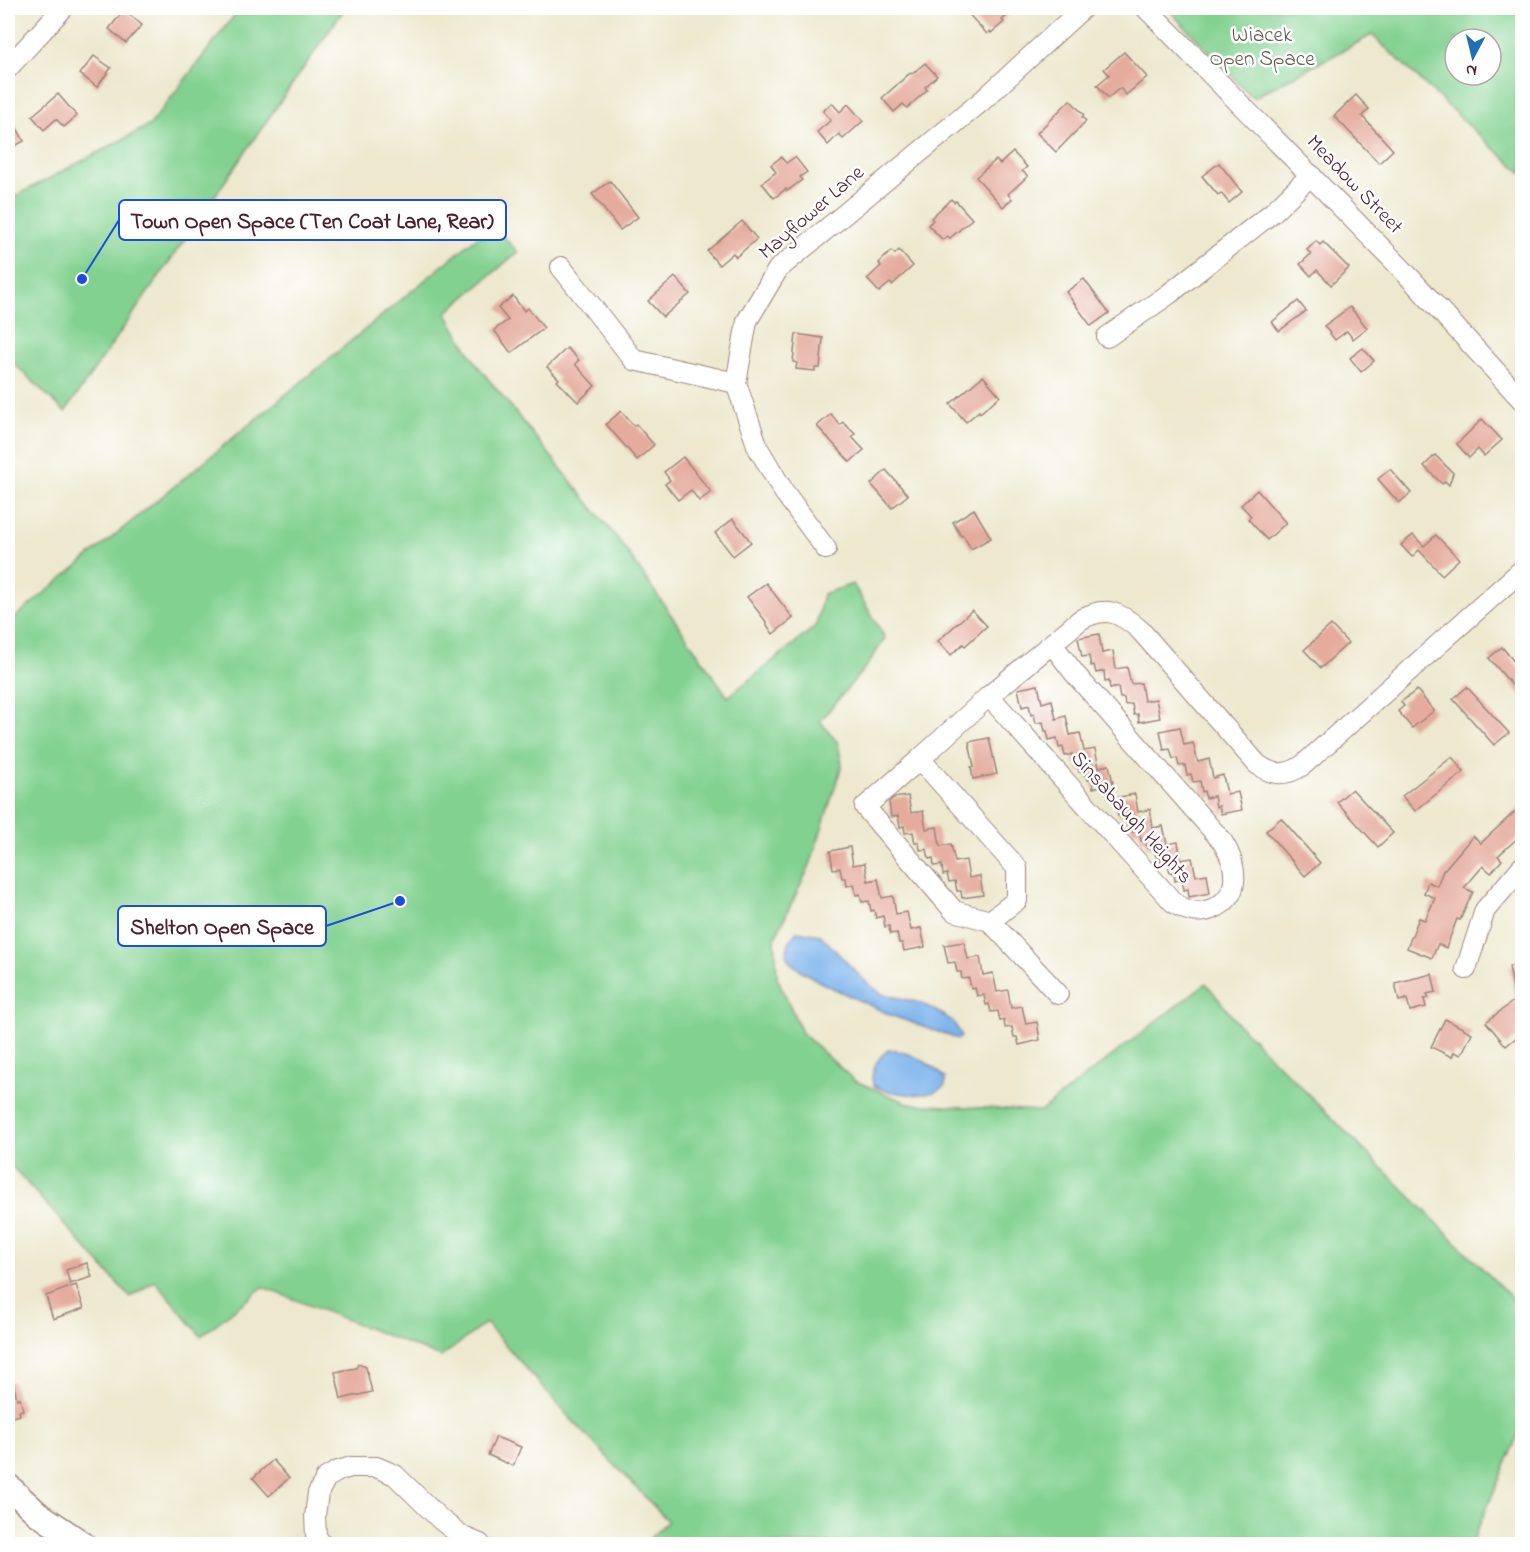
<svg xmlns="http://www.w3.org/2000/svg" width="1530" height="1552" font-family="'Indie Flower',sans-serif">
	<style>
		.green { fill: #82d190; stroke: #66785e; stroke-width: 1.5; fill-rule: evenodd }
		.water { fill: #7db4ec; stroke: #646a8c; stroke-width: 1.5 }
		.building { fill: #e5ab9d }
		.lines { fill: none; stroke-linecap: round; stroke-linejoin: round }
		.minor-casing { stroke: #9c847c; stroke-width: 22 }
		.major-casing { stroke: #9c847c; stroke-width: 27 }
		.minor { stroke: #fff; stroke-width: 20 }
		.major { stroke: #fff; stroke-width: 24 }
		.labels { text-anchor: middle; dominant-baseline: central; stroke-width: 5; stroke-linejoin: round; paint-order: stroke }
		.park-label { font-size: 21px; fill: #5e5d4e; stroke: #fff }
		.street-label { font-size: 21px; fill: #4a1f2b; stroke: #fff }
		.leader { fill: none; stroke: #1d4ed8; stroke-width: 2 }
		.callout-dot { fill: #1d4ed8; stroke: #fff; stroke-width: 2 }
		.callout { fill: #fff; stroke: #1d4ed8; stroke-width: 2 }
		.callout-label { font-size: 22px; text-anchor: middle; font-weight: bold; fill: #4a1f2b }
	</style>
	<rect width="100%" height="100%" fill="#fff"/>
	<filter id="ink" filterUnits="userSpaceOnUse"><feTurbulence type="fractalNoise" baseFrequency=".0167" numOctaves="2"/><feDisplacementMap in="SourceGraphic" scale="12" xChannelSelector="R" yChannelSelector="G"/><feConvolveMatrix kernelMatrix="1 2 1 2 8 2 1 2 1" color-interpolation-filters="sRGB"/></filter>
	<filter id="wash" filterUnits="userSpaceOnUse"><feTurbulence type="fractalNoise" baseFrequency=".008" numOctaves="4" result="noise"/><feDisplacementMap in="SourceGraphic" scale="24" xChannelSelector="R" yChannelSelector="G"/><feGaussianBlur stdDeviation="1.35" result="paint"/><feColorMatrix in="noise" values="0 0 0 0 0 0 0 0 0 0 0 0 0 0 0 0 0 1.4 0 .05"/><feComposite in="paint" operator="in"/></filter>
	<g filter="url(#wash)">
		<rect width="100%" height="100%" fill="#ede8ce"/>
		<!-- green -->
		<g class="green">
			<path d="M240,8h105l-280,404 -57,-54v-158l142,-75z"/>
			<path d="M1167,8h355v165l-40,-35 -110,-103 -119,63zM1455,39h36v36h-36z"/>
			<path d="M492,225l26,27 -72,61 31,52 144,178 107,154 88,-71 7,-32 30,-10 32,54 -16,25 -49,58 18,22 4,22 -32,100 -35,73 2,39 25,56 53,48 55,23 131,7 165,-128 32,41 284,284v119l-51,117h-827l24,-23 -99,-104 -83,-94 -45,34 -178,-70 -62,49 -46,-55 -25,16 -122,-135v-539z"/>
		</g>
		<!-- water -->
		<g class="water">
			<path d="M797,931l23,4 46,47 16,12 39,9 24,13 9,7 6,10 1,4 -3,2 -65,-23 -73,-34 -20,-12 -11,-9 -3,-7 4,-14z"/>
			<path d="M888,1050c20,0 44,14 57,28v8c-15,14 -54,8 -71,0 -6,-14 4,-28 14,-36z"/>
		</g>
		<g id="blocks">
			<!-- building -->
			<g class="building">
				<path d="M963,8h53l-14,12 2,2 -13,11 -1,-2 -3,3z"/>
				<path d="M124,10l18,15 -16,18 -17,-14z"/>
				<path d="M1124,52l23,25 -21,18 -6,-7 -12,10 -11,-13 12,-10 -5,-6z"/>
				<path d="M94,56l17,12 -14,19 -17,-13z"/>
				<path d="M925,63l12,13 -12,11 2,3 -20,18 -4,-4 -9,8 -12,-14 27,-24 4,-1z"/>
				<path d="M58,94l19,22 -13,11 -8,-8 -12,11 -12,-14z"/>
				<path d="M1356,95l13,14 -7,7 31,34 -14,13 -45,-47z"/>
				<path d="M1070,100l14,15 -2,2 4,4 -30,31 -19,-19z"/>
				<path d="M832,103l8,9 8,-8 15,17 -20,18 -4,-5 -11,11 -11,-13 14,-12 -8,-9z"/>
				<path d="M8,112l16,29 -16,9z"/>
				<path d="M1013,152l14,15 -5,4 6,5 -20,18 4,5 -9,8 -27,-30 20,-17 4,4z"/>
				<path d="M781,157l5,6 9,-6 12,15 -7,5 2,3 -15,11 -1,-2 -12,9 -12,-15 14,-11 -5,-7z"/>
				<path d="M1219,163l23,29 -13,11 -8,-10 -3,2 -16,-19z"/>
				<path d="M610,181l28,36 -18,13 -28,-36z"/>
				<path d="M951,199l3,3 2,-1 16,18 -22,19 -3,-2 -4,4 -15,-15 5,-5 -2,-2z"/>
				<path d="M742,221l15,18 -21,18 -3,-4 -14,12 -12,-14z"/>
				<path d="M1316,241l4,4 3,-3 26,26 -18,17 -14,-15 -6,6 -11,-12 11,-10 -4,-4z"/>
				<path d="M899,250l14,16 -21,19 -2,-2 -11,9 -12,-13 14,-13 -2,-3 12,-12 4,3z"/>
				<path d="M675,277l15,17 -27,23 -15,-16z"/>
				<path d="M1084,279l25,34 -18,13 -25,-34z"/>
				<path d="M513,296l11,15 4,-3 16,20 -33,25 -17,-23 14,-10 -10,-12z"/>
				<path d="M1298,301l8,10 -27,20 -7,-9z"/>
				<path d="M1350,307l17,21 -14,11 -6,-8 -12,9 -11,-14z"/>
				<path d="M796,334l27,4 -3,30h-5v3l-19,-2 1,-6 -4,-1z"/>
				<path d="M567,348l12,12 -4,4 20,22 -17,16 -21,-21 2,-2 -12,-12z"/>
				<path d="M1363,348l11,13 -13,11 -11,-14z"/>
				<path d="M983,376l17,20 -20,17 -1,-2 -13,11 -16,-18z"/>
				<path d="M621,411l13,15 2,-2 18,21 -17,15 -31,-36z"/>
				<path d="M831,414l9,11 3,-3 12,12 -3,3 12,13 -14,12 -33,-36z"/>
				<path d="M1482,419l20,21 -18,16 -6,-7 -9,9 -12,-14z"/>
				<path d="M1435,455l18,18 -4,12 -4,-4 -3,3 -18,-18z"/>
				<path d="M683,457l28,35 -12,9 -8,-11 -13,10 -13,-16 5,-4 -6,-8z"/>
				<path d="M1390,469l21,24 -12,10 -21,-24z"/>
				<path d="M886,470l22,25 -16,13 -21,-24z"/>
				<path d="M1257,490l29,33 -19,17 -19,-21 3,-3 -10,-11z"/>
				<path d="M974,509l17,29 -20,11 -8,-14 -2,1 -8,-14z"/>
				<path d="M733,519l18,23 -18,14 -18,-23z"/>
				<path d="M1413,535l11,11 12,-11 23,24 -17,16 -23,-25 -7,7 -11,-12z"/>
				<path d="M766,583l27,35 -20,16 -6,-9v-2l-20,-26z"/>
				<path d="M972,610l15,16 -22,20 -2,-2 -12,11 -13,-14z"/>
				<path d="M1331,625l17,18 -27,25 -17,-18z"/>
				<path d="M1099,634l3,19 11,-2 3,18 11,-2 4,17 10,-1 3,18 12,-2 4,19 -21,4 -1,-8 -4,1 -2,-11 -7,1 -1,-7h-4l-2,-11 -8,2 -1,-8 -4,1 -1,-11 -8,2 -2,-8 -3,1 -2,-10 -7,1 -4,-19z"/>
				<path d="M1502,647l20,24v26l-33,-39z"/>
				<path d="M1038,685l4,18 10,-3 4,19 10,-3 4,19 10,-2 4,18 11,-2 4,18 10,-2 4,18 -20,5 -1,-9 -4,1 -2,-10 -7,2 -2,-8h-3l-2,-10 -7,2 -2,-9 -4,1 -2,-10 -8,2 -2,-9h-2l-2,-9 -7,1 -2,-9 -3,1 -2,-10 -7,2 -4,-18z"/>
				<path d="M1467,687l42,46 -15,12 -41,-46z"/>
				<path d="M1417,690l17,21 -22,17 -14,-17 6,-5 -3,-4z"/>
				<path d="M1180,727l4,18 9,-2 5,19 11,-3 4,19 10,-3 4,19 11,-2 4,18 -21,4 -2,-8 -3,1 -2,-11 -8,2 -2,-7 -2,1 -2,-11 -7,1 -2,-8 -4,1 -2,-10 -6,1 -2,-8 -4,1 -3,-10 -6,1 -4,-19z"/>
				<path d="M989,738l8,36 -24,5 -2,-12h3l-5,-25z"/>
				<path d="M1452,757l12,15 -49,39 -13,-15z"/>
				<path d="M1352,789l41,44 -15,14 -41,-45z"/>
				<path d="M1135,794l3,18 12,-3 3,19 10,-2 4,18 11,-2 3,18 11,-2 4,18 11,-2 3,19 -21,4 -1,-8 -4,1 -2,-11 -7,2 -1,-9 -4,1 -2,-10 -7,1 -1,-8 -4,1 -2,-10 -7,1 -2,-7h-4l-2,-11 -7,2 -1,-8 -4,1 -2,-11 -7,2 -3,-18z"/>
				<path d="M908,796l3,17 12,-2 3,18 11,-2 3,19 11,-2 4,18 11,-2 3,18 11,-2 3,19 -21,3 -1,-7h-4l-2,-10 -6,1 -2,-8 -4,1 -1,-10 -8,1 -1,-8 -4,1 -2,-10 -7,1 -1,-8 -4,1 -2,-11 -8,1 -1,-7 -4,1 -2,-11 -7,1 -2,-15 4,-4z"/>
				<path d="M1522,805v29l-24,22 4,4 -11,13 -8,-7 -19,22 9,4 -13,28 -3,-1 -11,29 -8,-4 -6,14 -25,-10 12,-30 6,2 10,-22 -11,-5 4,-11 9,4 6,-15 30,-35 8,7z"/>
				<path d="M1281,818l39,45 -15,13 -39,-45z"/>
				<path d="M850,847l3,18 12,-2 3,18 10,-2 4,19 11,-2 3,18 11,-2 4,18 10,-2 4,19 -21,4 -2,-8h-3l-2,-10 -7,1 -1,-8 -4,1 -2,-11 -7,2 -2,-8 -3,1 -2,-10 -7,1 -2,-8 -4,1 -2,-11 -7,2 -1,-8h-4l-2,-10 -7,1 -3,-18z"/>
				<path d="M964,942l4,17 12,-2 3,18 10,-2 4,19 11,-2 3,18 11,-2 4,18 11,-2 3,18 -21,5 -2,-8h-3l-2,-10 -7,1 -1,-8 -4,1 -2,-10 -7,1 -2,-8 -3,1 -2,-10 -7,1 -2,-8 -4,1 -2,-11 -7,1 -1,-7h-4l-2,-10 -7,1 -4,-18z"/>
				<path d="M1522,964v43h-1l1,2v24l-16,13 -20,-24 29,-22 -6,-34z"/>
				<path d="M1432,974l4,18 -9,2 2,4 -5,1 2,8 -16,4 -3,-12 -8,2 -4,-18z"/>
				<path d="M1445,1019l27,14 -11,22 -7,-3 -2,5 -21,-10z"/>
				<path d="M87,1263l5,14 -22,7 -4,-14z"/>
				<path d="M76,1285l8,23 -31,11 -7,-23z"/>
				<path d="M358,1364l8,3 6,25 -31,7 -6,-27 21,-4z"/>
				<path d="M13,1381l4,18 3,-1 3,12 -4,1 1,4 -12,3v-36z"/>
				<path d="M496,1437l25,10 -8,19 -25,-11z"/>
				<path d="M273,1460l16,18 -20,18 -16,-18z"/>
			</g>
		</g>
	</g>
	<g filter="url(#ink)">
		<use href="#blocks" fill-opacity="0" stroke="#9c847c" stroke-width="1.5"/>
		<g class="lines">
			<defs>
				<g id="minor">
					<path d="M1146,8l255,260 121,132"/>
					<path d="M8,68l55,-60"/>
					<path d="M561,267l73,93 102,23"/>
					<path d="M1107,337l62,-43 104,-82 38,-37"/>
					<path d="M826,549l-42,-57 -26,-44 -22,-65 11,-62 31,-52 205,-169 100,-92"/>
					<path d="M989,696l184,206c12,9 24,13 39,7 31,-13 25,-45 10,-68l-147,-167 -23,-30"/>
					<path d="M920,759l69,-63 91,-76c25,-15 40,-8 60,10l117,134c15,12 30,12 46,1l219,-195"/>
					<path d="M920,759l97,109v32l-27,21 -36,-10 -89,-104z"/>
					<path d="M990,921l68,73"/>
					<path d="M1466,969l19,-59 37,-43"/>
					<path d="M321,1544l-5,-8 -1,-20 3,-23 8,-15 12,-7 13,-4h25l19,8 46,45 22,17 17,7"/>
				</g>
				<path id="major" d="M8,1486l29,27 46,31"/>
			</defs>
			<!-- minor casing -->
			<use href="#minor" class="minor-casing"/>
			<!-- major casing -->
			<use href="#major" class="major-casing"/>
			<!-- minor -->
			<use href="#minor" class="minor"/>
			<!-- major -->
			<use href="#major" class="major"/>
		</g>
	</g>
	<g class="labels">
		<!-- park labels -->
		<g class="park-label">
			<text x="1262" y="36">Wiacek<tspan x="1262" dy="24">Open Space</tspan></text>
		</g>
		<!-- street labels -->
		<g class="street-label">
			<text transform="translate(1354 185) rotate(46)">Meadow Street</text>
			<text transform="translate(812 213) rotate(-41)">Mayflower Lane</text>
			<text transform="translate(1131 818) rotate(48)">Sinsabaugh Heights</text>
		</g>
	</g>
	<!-- callouts -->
	<path class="leader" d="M82 279L119 220M400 901L326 926"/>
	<g class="callout-dot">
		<circle cx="82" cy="279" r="6"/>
		<circle cx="400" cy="901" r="6"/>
	</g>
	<g class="callout">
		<rect x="119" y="200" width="387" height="40" rx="6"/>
		<rect x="118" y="906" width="208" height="40" rx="6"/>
	</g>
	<g class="callout-label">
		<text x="312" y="228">Town Open Space (Ten Coat Lane, Rear)</text>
		<text x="222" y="934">Shelton Open Space</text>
	</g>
	<!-- margin -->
	<rect width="1530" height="1552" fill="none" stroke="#fff" stroke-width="30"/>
	<!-- north arrow -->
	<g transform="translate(1473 57) rotate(187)"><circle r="28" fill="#ffffff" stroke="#b7a5aa" stroke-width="1.5"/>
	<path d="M0-4.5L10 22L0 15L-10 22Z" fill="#1f6fb2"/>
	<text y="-9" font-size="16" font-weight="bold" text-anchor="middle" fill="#4a1f2b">N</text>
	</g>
</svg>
